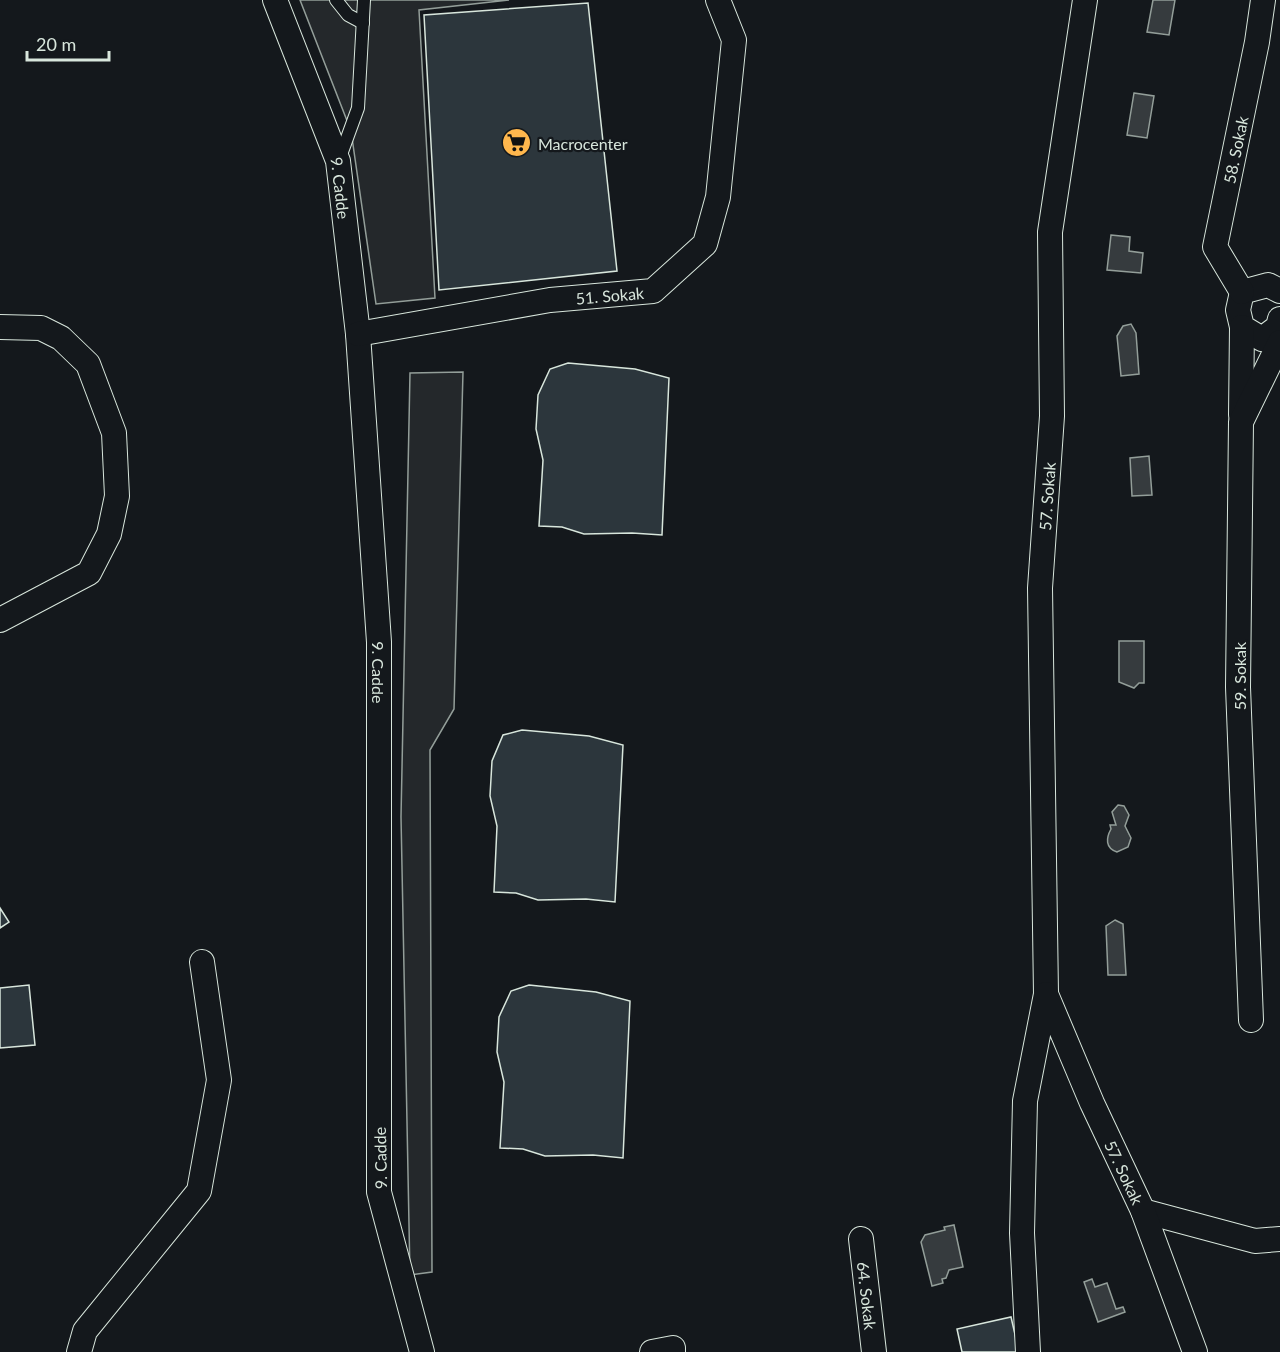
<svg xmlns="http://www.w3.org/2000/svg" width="1280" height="1352" font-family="Lato,sans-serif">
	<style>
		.parking { fill: #24282b; stroke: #939e99; stroke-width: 1.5 }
		.water { fill: #363b3e; stroke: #939e99; stroke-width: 1.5 }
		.building { fill: #2c363c; stroke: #d8e6dc; stroke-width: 1.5 }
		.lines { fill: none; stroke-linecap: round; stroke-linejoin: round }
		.lane-casing { stroke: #d8e6dc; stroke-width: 14 }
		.street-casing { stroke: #d8e6dc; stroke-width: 26 }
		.lane { stroke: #14181c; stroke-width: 12 }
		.street { stroke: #14181c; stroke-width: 24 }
		.labels { text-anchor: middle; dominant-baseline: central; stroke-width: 4.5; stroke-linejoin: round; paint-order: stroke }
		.poi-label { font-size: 16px; fill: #d8e6dc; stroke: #14181c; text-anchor: start }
		.street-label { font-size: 16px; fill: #d8e6dc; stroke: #14181c }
	</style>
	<rect width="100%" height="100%" fill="#14181c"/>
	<!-- parking -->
	<g class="parking">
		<path d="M300,0h209l-90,10 16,288 -59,6 -25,-173z"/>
		<path d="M463,372l-9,337 -24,41 2,522 -22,3 -9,-458 9,-444z"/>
	</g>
	<!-- water -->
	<g class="water">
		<path d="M1153,0h22l-6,35 -22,-3z"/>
		<path d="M1134,93l20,3 -7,42 -20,-3z"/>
		<path d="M1111,235l19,2 -1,14 14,2 -2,20 -34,-3z"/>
		<path d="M1131,324l5,9 3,41 -18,2 -4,-40 6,-10z"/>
		<path d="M1149,456l3,39 -20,1 -2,-38z"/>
		<path d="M1119,641h25v42h-5l-5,5 -15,-6z"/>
		<path d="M1118,805l6,1 5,9 -4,11 6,12 -3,9 -11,5c-12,-4 -11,-14 -6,-23l-1,-4h6l-4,-13z"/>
		<path d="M1115,920l8,4 3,51h-18l-2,-49z"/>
		<path d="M954,1225l9,42 -14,3 -3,8 -4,1 1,4 -11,3 -11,-44 4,-7 20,-5 -1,-3z"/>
		<path d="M1092,1279l3,8 12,-4 9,26 7,-2 2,5 -27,10 -14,-40z"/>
	</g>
	<!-- building -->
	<g class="building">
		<path d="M588,3l29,268 -178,19 -15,-275z"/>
		<path d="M568,363l67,6 34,9 -7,157 -30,-2 -48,1 -22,-7 -23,-1 4,-66 -7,-31 2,-34 12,-26z"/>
		<path d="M522,730l67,6 34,9 -8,157 -29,-3 -48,1 -22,-7 -22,-1 3,-66 -7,-30 2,-35 11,-26z"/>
		<path d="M0,908l9,14 -9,6z"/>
		<path d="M29,985l6,60 -35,3v-60z"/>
		<path d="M529,985l67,7 34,9 -7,157 -30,-3 -48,1 -22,-7 -23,-1 4,-66 -7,-30 2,-35 12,-26z"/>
		<path d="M1011,1317l8,35h-57l-5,-23z"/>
	</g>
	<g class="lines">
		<defs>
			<g id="lane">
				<path d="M336,0l12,15 15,8"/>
				<path d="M339,160l19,-52 6,-108"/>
			</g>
			<g id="street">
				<path id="s1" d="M275,0l63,161 20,173 21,308v550l43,160"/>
				<path d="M1280,291l-12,-6 -26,7 -4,18 4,17 20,12 16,-12 2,-8"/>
				<path id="s2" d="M1242,292l-27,-45 42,-205 6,-42"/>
				<path d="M0,327l41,1 20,10 27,26 26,69 3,63 -8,38 -20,39 -89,47"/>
				<path id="s3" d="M358,334l192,-34 103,-9 52,-47 13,-47 16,-157 -16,-40"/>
				<path d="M1241,415l1,-88"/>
				<path id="s4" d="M1046,994l-6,-406 12,-172 -2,-184 35,-232"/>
				<path d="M1251,1020l-13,-333 3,-265 39,-80"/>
				<path d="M1143,1211l112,30 25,-2"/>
				<path id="s5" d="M861,1239l13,113"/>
				<path d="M79,1352l6,-21 114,-140 20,-111 -17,-118"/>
				<path d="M652,1352l21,-4v4"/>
				<path id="s6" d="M1028,1352l-6,-119 3,-132 21,-107 46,109 51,108 52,141"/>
			</g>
		</defs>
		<!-- lane casing -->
		<use href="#lane" class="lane-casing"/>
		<!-- street casing -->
		<use href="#street" class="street-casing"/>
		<!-- lane -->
		<use href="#lane" class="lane"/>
		<!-- street -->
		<use href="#street" class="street"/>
	</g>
	<!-- icons -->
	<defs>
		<symbol id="supermarket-disc" viewBox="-11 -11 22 22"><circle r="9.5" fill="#ffb74d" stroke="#14181c"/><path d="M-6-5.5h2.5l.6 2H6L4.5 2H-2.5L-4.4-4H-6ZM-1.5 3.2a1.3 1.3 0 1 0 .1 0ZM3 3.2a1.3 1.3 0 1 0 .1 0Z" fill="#111"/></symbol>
	</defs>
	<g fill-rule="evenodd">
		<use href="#supermarket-disc" x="500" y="126" width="33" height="33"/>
	</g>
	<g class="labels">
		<!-- poi labels -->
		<g class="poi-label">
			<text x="538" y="143">Macrocenter</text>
		</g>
		<!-- street labels -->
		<g class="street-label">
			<text stroke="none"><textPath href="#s2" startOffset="152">58. Sokak</textPath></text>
			<text stroke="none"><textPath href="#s1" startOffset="200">9. Cadde</textPath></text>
			<text stroke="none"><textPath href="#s3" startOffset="255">51. Sokak</textPath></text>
			<text stroke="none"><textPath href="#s4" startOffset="498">57. Sokak</textPath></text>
			<text stroke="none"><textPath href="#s1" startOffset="686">9. Cadde</textPath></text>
			<text transform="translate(1239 676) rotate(-90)">59. Sokak</text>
			<text transform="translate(380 1158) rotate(-91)">9. Cadde</text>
			<text stroke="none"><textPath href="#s6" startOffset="555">57. Sokak</textPath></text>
			<text stroke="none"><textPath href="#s5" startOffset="57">64. Sokak</textPath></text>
		</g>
	</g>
	<!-- scale -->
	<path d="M27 51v9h82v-9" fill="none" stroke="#d8e6dc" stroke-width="3"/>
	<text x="36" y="51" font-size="18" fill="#d8e6dc" stroke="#14181c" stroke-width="4.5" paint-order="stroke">20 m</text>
</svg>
